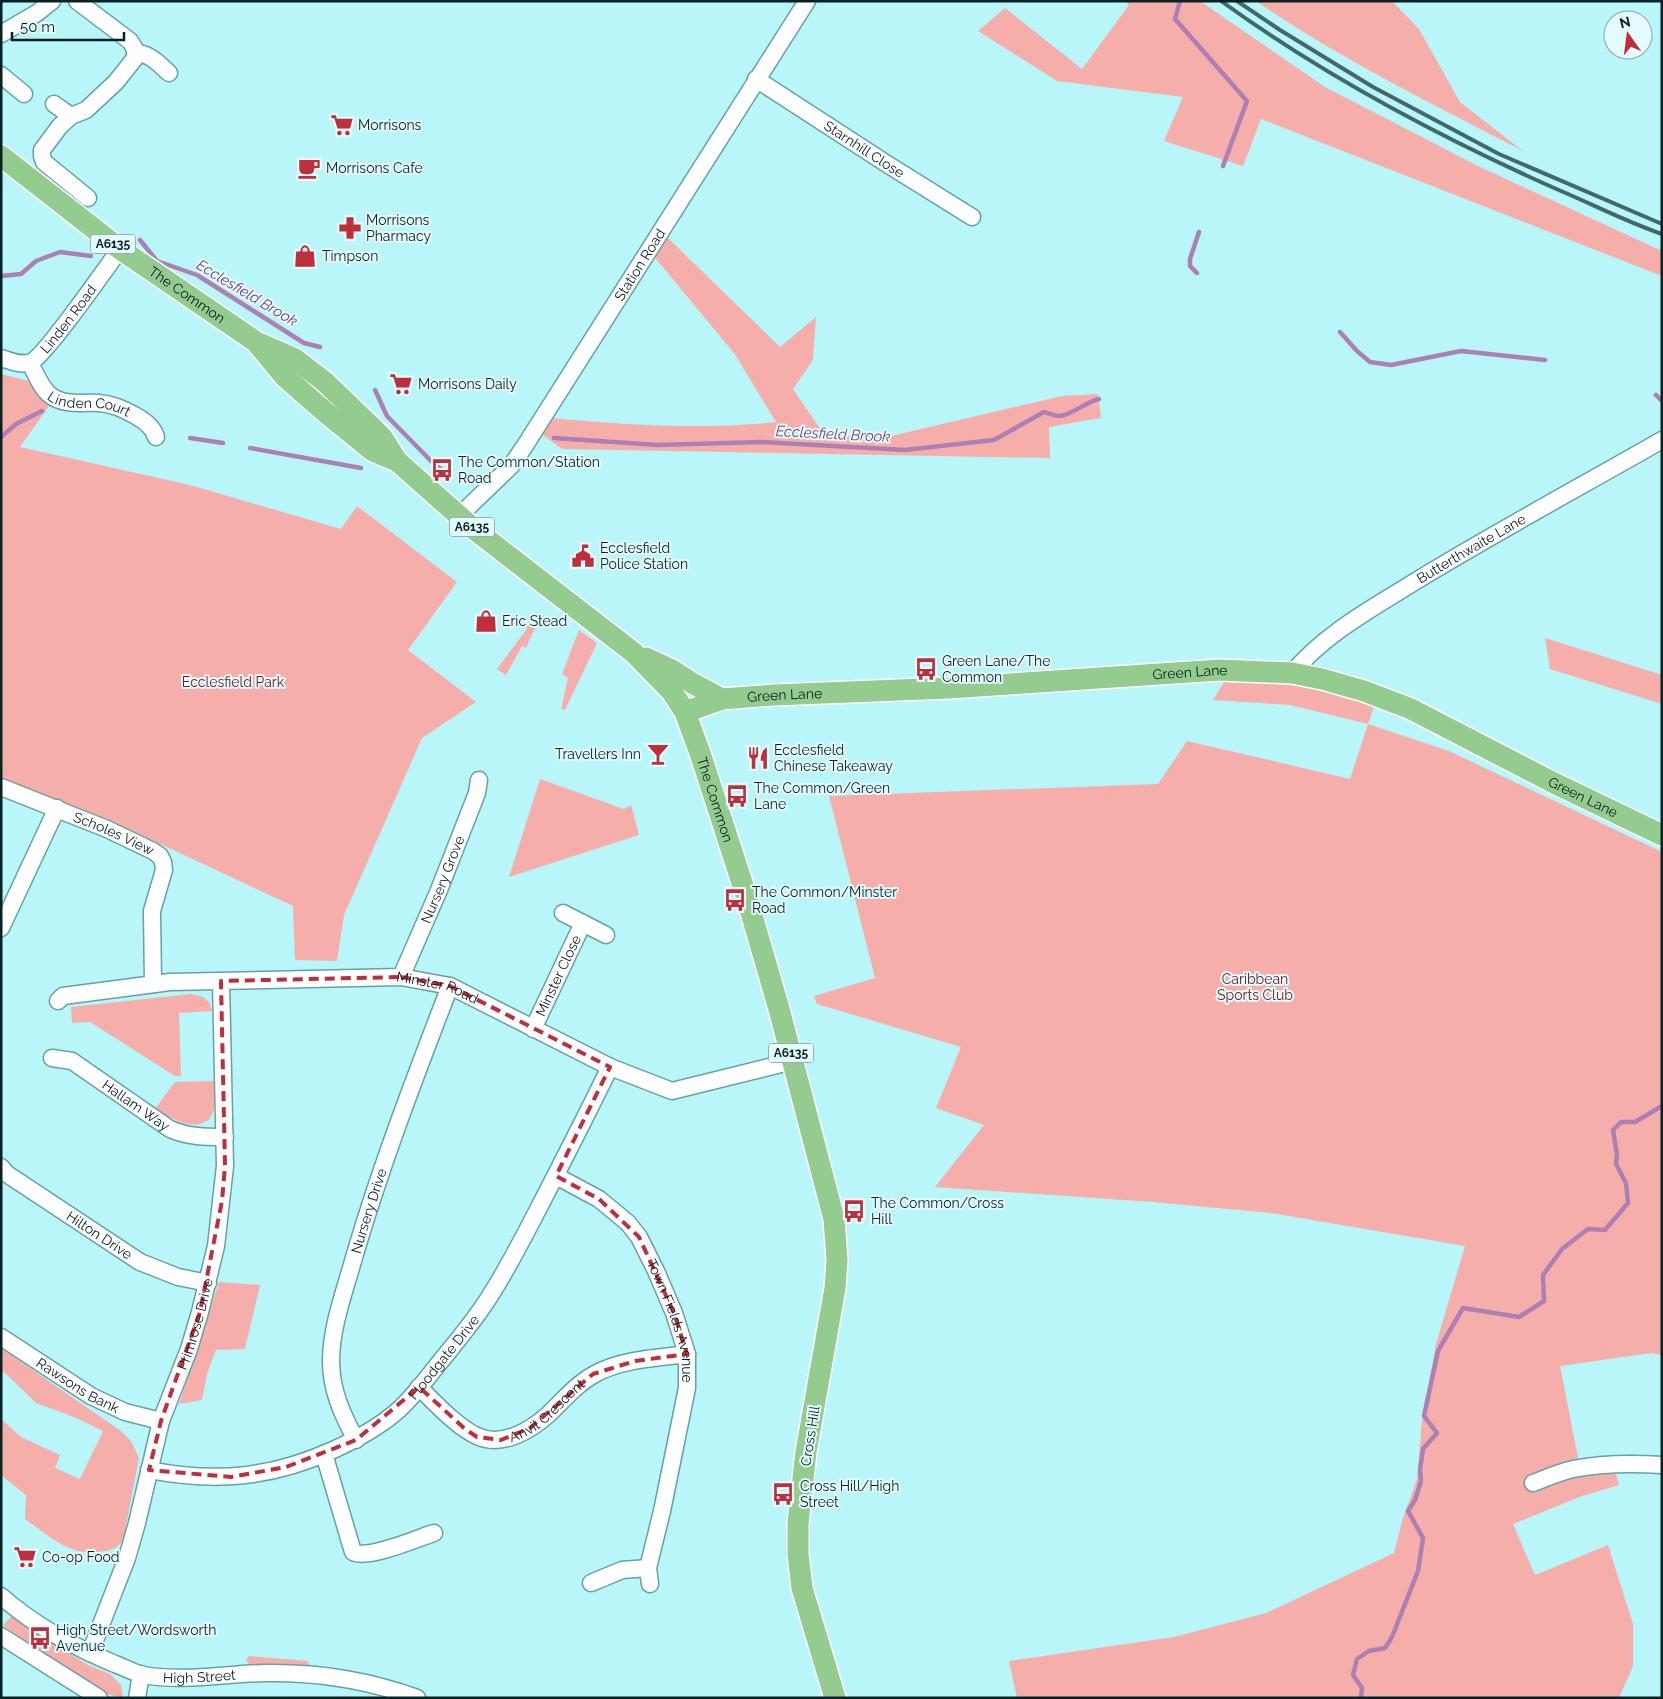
<svg xmlns="http://www.w3.org/2000/svg" width="1663" height="1699" font-family="Raleway,sans-serif">
	<style>
		.green { fill: #f6aeab }
		.lines { fill: none; stroke-linecap: round; stroke-linejoin: round }
		.stream { stroke: #ad80b4; stroke-width: 4.5 }
		.minor-casing { stroke: #66a1a5; stroke-width: 19 }
		.major-casing { stroke: #fff; stroke-width: 24 }
		.minor { stroke: #fff; stroke-width: 16 }
		.major { stroke: #94cb8e; stroke-width: 21 }
		.rail { stroke: #42686a; stroke-width: 4 }
		.marked { fill: none; stroke: #bf2f3b; stroke-width: 4; stroke-dasharray: 10 6; stroke-linejoin: round }
		.labels { text-anchor: middle; dominant-baseline: central; stroke-width: 4; stroke-linejoin: round; paint-order: stroke }
		.shield { fill: #e4fbfd; stroke: #4a6264; stroke-width: 1 }
		.shield-label { font-size: 12px; font-weight: bold; fill: #082122 }
		.poi-label { font-size: 14px; fill: #082122; stroke: #e4fbfd; text-anchor: start }
		.street-label { font-size: 14px; fill: #082122; stroke: #e4fbfd }
		.park-label { font-size: 14px; fill: #70171f; stroke: #e4fbfd }
		.water-label { font-size: 15px; font-style: italic; fill: #763d80; stroke: #e4fbfd }
	</style>
	<rect width="100%" height="100%" fill="#b8f6fa"/>
	<!-- green -->
	<g class="green">
		<path d="M1126,1h74l125,86 153,79 184,85v25l-401,-157 -18,47 -79,-25 19,-44 -126,-16 -79,-50 27,-23 77,61 47,-64z"/>
		<path d="M1256,1h136l27,28 41,73 63,49c-90,-47 -183,-92 -267,-150z"/>
		<path d="M667,237l113,110 36,-30 -3,43 -20,29 32,47h66l171,-40 36,-2 3,24 -52,9 1,31 -488,-9 -19,-14 10,-17c74,7 149,12 223,4l-42,-69 -83,-100 9,-14z"/>
		<path d="M1,374l28,7 20,25 -29,41 170,38 151,44 16,-23 100,76 -49,68 68,52 -54,36 -78,177 -7,46 -42,-1 -2,-54 -188,-88 -104,-40z"/>
		<path d="M530,618l7,6 -11,24 -4,-2 -16,29 -9,-6 29,-39z"/>
		<path d="M579,630l18,13 -32,67 -4,-1 7,-31 -6,-4z"/>
		<path d="M1545,638l117,37v29l-112,-35z"/>
		<path d="M1254,679l39,4 42,9 40,12 -7,20 81,27 213,101v503l-11,-2 -91,13 21,107 35,1 3,11 -37,11 -69,28 22,51 73,-30 25,79v42l-14,32h-602l-8,-37 165,-24 92,-24 128,-60 9,-35 14,-39 5,-58 14,-77 29,-98 -194,-33 -118,-11 -218,-15 49,-62 -48,-17 25,-61 -144,-43 -3,-8 61,-18 -46,-182 329,-12 29,-43 163,38 18,-55 -78,-19 -77,-5 11,-18z"/>
		<path d="M540,779l84,30 7,-4 8,30 -130,42z"/>
		<path d="M191,994l12,3 6,5 3,9 -33,2 2,63h-6l-85,-54 -18,1 -1,-16z"/>
		<path d="M214,1081v29l-5,10 -12,5 -14,-2 -29,-13 21,-28z"/>
		<path d="M219,1282l41,3 -15,64 -29,1 -9,24 -5,26 -23,4z"/>
		<path d="M1,1348l120,83 10,10 8,17 -16,83c-9,9 -12,9 -24,11 -29,5 -52,-18 -74,-33l1,-24 -25,-20v-56l20,18 39,18 -5,13 25,11 23,-48 -29,-14 -38,-14 -35,-34z"/>
		<path d="M11,1617l77,48 22,9 11,11 2,13 -13,-3 -20,-10 -87,-60z"/>
		<path d="M249,1656l59,5 1,4 -60,-1 -3,-4z"/>
	</g>
	<g class="lines">
		<!-- stream -->
		<g class="stream">
			<path d="M1180,1l-5,18 72,82 -24,65"/>
			<path d="M140,240l17,21 40,14 107,68 16,4"/>
			<path d="M1197,273l-7,-7v-7l9,-27"/>
			<path d="M1,276l20,-2 15,-13 24,-9 31,4"/>
			<path d="M1340,332l17,19 13,11 21,3 70,-14 84,9"/>
			<path d="M375,390l12,26 45,46 18,14"/>
			<path d="M1656,395l6,6"/>
			<path d="M1,437l15,-13 26,-13"/>
			<path d="M190,438l33,5"/>
			<path d="M554,438l104,7 102,-3 145,8 89,-10 50,-28c4,1 11,4 16,4 14,-2 25,-14 39,-17"/>
			<path d="M250,448l111,20"/>
			<path d="M1361,1698l1,-10 -9,-13 4,-16 12,-8 16,-3 7,-11 26,-66 5,-33 -15,-27 7,-11 6,-19 -1,-11 3,-21 14,-16 -13,-17 14,-65 25,-43 56,9 25,-16 -1,-26 19,-26 26,-20 17,1 23,-27 -2,-20 -10,-19 1,-9 -4,-25 8,-8h14l27,-16"/>
		</g>
		<defs>
			<g id="minor">
				<path d="M77,1l53,40 5,8v9l-19,24 -30,28 -15,6 -11,10 -18,24v6l2,6 44,36"/>
				<path d="M1,34l36,-21 15,-12"/>
				<path d="M135,53c15,0 24,11 34,20"/>
				<path d="M1,75l23,19"/>
				<path id="s1" d="M756,79l131,85 85,53"/>
				<path d="M54,104l17,12"/>
				<path id="s2" d="M1,358c10,3 20,8 30,4 13,-5 76,-95 89,-113"/>
				<path id="s3" d="M30,363c6,11 11,25 20,32 13,11 34,7 49,8 14,1 25,6 37,13 9,5 17,11 20,21"/>
				<path id="s4" d="M459,516l52,-50 15,-22 281,-443"/>
				<path id="s5" d="M1292,673c34,-40 79,-64 124,-92 80,-49 164,-94 246,-141"/>
				<path id="s6" d="M1,787l106,42 46,22 7,5 3,6 1,8 -12,41 1,73"/>
				<path d="M563,913l43,22"/>
				<path d="M1,928l56,-120"/>
				<path id="s7" d="M401,977l38,-87 38,-97 2,-13"/>
				<path id="s8" d="M58,1001l5,-5 107,-14 231,-5 49,9 160,81 62,24 121,-30"/>
				<path id="s9" d="M533,1029l50,-106"/>
				<path id="s10" d="M52,1058l20,3 98,68c18,8 36,8 55,8"/>
				<path id="s11" d="M1,1167l6,7 133,88 38,15 30,6"/>
				<path id="s12" d="M556,1176l43,23 29,24 11,14 17,34 18,42 13,41v34l-25,123 -14,57 2,16"/>
				<path id="s13" d="M1,1337l90,59 34,16 36,9"/>
				<path id="s14" d="M419,1387c16,16 38,40 58,49 25,12 54,-6 72,-22 14,-14 29,-31 46,-40 27,-15 62,-16 92,-20"/>
				<path id="s15" d="M356,1440c-14,-26 -25,-50 -25,-79 0,-33 13,-68 22,-100 27,-93 62,-184 97,-275"/>
				<path d="M324,1454l29,98c16,8 64,-14 81,-19"/>
				<path id="s16" d="M149,1470c67,13 122,8 184,-20 22,-10 43,-21 62,-37 17,-14 31,-34 45,-51 17,-21 34,-41 48,-63 17,-26 31,-53 45,-80 26,-50 52,-101 77,-152"/>
				<path d="M1533,1483c13,-5 27,-11 40,-14 30,-6 59,-6 89,-4"/>
				<path d="M591,1583l31,-13 26,-2"/>
				<path id="s17" d="M1,1596c34,30 73,51 114,68 9,3 19,9 28,11 40,7 81,-1 121,-2 53,-1 104,7 153,25"/>
				<path d="M1,1636l98,62"/>
				<path id="s18" d="M90,1653l37,-95 10,-35 24,-102 28,-72 11,-37 16,-66 9,-80 -4,-185"/>
				<path d="M137,1698l4,-24"/>
			</g>
			<g id="major">
				<path id="s19" d="M1,156l119,93 129,88 7,5 29,35 40,35 48,39 24,10"/>
				<path id="s20" d="M256,342l39,17 30,23 57,55 15,24 78,69 159,123 38,39 13,20 16,44 45,139 33,114 55,210 3,41 -2,28 -29,164 -8,71v31l4,34 33,110"/>
				<path d="M646,658l26,12 20,13 30,16"/>
				<path id="s21" d="M685,712l37,-13 52,-4 175,-7 271,-18 72,3 30,6 42,12 47,18 141,73 110,53"/>
			</g>
		</defs>
		<!-- minor casing -->
		<use href="#minor" class="minor-casing"/>
		<!-- major casing -->
		<use href="#major" class="major-casing"/>
		<!-- minor -->
		<use href="#minor" class="minor"/>
		<!-- major -->
		<use href="#major" class="major"/>
		<!-- rail -->
		<g class="rail">
			<path d="M1221,1c105,76 222,138 340,190 33,14 66,31 101,43"/>
			<path d="M1237,1l43,29 93,57 126,67 163,70"/>
		</g>
	</g>
	<!-- marked area -->
	<path class="marked" d="M401,977l49,9 160,81 -54,109 43,23 40,38 35,76 13,41 -52,7 -42,13 -63,54 -29,12 -24,-3 -13,-9 -45,-41 -63,53 -70,27 -55,10 -82,-7 12,-49 39,-109 22,-111 3,-35 -4,-185z"/>
	<!-- icons -->
	<defs>
		<symbol id="supermarket-bare" viewBox="-9 -9 18 18"><path d="M-6-5.5h2.5l.6 2H6L4.5 2H-2.5L-4.4-4H-6ZM-1.5 3.2a1.3 1.3 0 1 0 .1 0ZM3 3.2a1.3 1.3 0 1 0 .1 0Z" fill="#bf2f3b" stroke="#e4fbfd" stroke-width="2.5" paint-order="stroke"/></symbol>
		<symbol id="cafe-bare" viewBox="-9 -9 18 18"><path d="M-5.5-4.5H6V0H3Q3 3.5 0 3.5H-2.5Q-5.5 3.5-5.5 0ZM3-3.2v2h1.7v-2ZM-6 4.5H4V6H-6Z" fill="#bf2f3b" stroke="#e4fbfd" stroke-width="2.5" paint-order="stroke"/></symbol>
		<symbol id="pharmacy-bare" viewBox="-9 -9 18 18"><path d="M-2-6h4v4h4v4h-4v4h-4v-4h-4v-4h4Z" fill="#bf2f3b" stroke="#e4fbfd" stroke-width="2.5" paint-order="stroke"/></symbol>
		<symbol id="shop-bare" viewBox="-9 -9 18 18"><path d="M-5-2.5h2.3a2.7 3.5 0 0 1 5.4 0H5L5.5 6h-11ZM-1.5-2.5h3a1.5 2.3 0 0 0-3 0Z" fill="#bf2f3b" stroke="#e4fbfd" stroke-width="2.5" paint-order="stroke"/></symbol>
		<symbol id="bus-bare" viewBox="-9 -9 18 18"><path d="M-5-6H5V4H4V6H2V4H-2V6H-4V4H-5ZM-3.5-4V0h7V-4ZM-3.5 1.2v1.5H-2V1.2ZM2 1.2v1.5H3.5V1.2Z" fill="#bf2f3b" stroke="#e4fbfd" stroke-width="2.5" paint-order="stroke"/></symbol>
		<symbol id="civic-bare" viewBox="-9 -9 18 18"><path d="M-.6-6.5H3V-4.5H.6V-3L4-1V1h2V6H-6V1h2V-1L-.6-3ZM-1.2 2.5V6h2.4V2.5Z" fill="#bf2f3b" stroke="#e4fbfd" stroke-width="2.5" paint-order="stroke"/></symbol>
		<symbol id="bar-bare" viewBox="-9 -9 18 18"><path d="M-6-5H6L.8 .8V4.5H3.5V6h-7V4.5H-.8V.8Z" fill="#bf2f3b" stroke="#e4fbfd" stroke-width="2.5" paint-order="stroke"/></symbol>
		<symbol id="restaurant-bare" viewBox="-9 -9 18 18"><path d="M-5-6h1v4h1v-4h1v4h1v-4h1v5L-1.5 .5V6h-2V.5L-5-1ZM5-6V6H3V1.5H1.5Q1.5-4 5-6Z" fill="#bf2f3b" stroke="#e4fbfd" stroke-width="2.5" paint-order="stroke"/></symbol>
	</defs>
	<g fill-rule="evenodd">
		<use href="#supermarket-bare" x="326" y="109" width="32" height="32"/>
		<use href="#cafe-bare" x="293" y="152" width="32" height="32"/>
		<use href="#pharmacy-bare" x="334" y="212" width="32" height="32"/>
		<use href="#shop-bare" x="289" y="240" width="32" height="32"/>
		<use href="#supermarket-bare" x="385" y="368" width="32" height="32"/>
		<use href="#bus-bare" x="426" y="454" width="32" height="32"/>
		<use href="#civic-bare" x="567" y="540" width="32" height="32"/>
		<use href="#shop-bare" x="470" y="605" width="32" height="32"/>
		<use href="#bus-bare" x="910" y="653" width="32" height="32"/>
		<use href="#bar-bare" x="642" y="738" width="32" height="32"/>
		<use href="#restaurant-bare" x="742" y="742" width="32" height="32"/>
		<use href="#bus-bare" x="721" y="780" width="32" height="32"/>
		<use href="#bus-bare" x="719" y="884" width="32" height="32"/>
		<use href="#bus-bare" x="838" y="1195" width="32" height="32"/>
		<use href="#bus-bare" x="767" y="1478" width="32" height="32"/>
		<use href="#supermarket-bare" x="9" y="1541" width="32" height="32"/>
		<use href="#bus-bare" x="24" y="1622" width="32" height="32"/>
	</g>
	<g class="labels">
		<!-- shield labels -->
		<g class="shield">
			<rect x="90.5" y="234.5" width="45" height="19" rx="4"/>
			<rect x="449.5" y="517.5" width="45" height="19" rx="4"/>
			<rect x="768.5" y="1043.5" width="45" height="19" rx="4"/>
		</g>
		<g class="shield-label">
			<text x="113" y="244">A6135</text>
			<text x="472" y="527">A6135</text>
			<text x="791" y="1053">A6135</text>
		</g>
		<!-- poi labels -->
		<g class="poi-label">
			<text x="358" y="125">Morrisons</text>
			<text x="326" y="168">Morrisons Cafe</text>
			<text x="366" y="220">Morrisons<tspan x="366" dy="16">Pharmacy</tspan></text>
			<text x="322" y="256">Timpson</text>
			<text x="418" y="384">Morrisons Daily</text>
			<text x="458" y="462">The Common/Station<tspan x="458" dy="16">Road</tspan></text>
			<text x="600" y="548">Ecclesfield<tspan x="600" dy="16">Police Station</tspan></text>
			<text x="502" y="621">Eric Stead</text>
			<text x="942" y="661">Green Lane/The<tspan x="942" dy="16">Common</tspan></text>
			<text x="774" y="750">Ecclesfield<tspan x="774" dy="16">Chinese Takeaway</tspan></text>
			<text x="641" y="754" text-anchor="end">Travellers Inn</text>
			<text x="754" y="788">The Common/Green<tspan x="754" dy="16">Lane</tspan></text>
			<text x="752" y="892">The Common/Minster<tspan x="752" dy="16">Road</tspan></text>
			<text x="871" y="1203">The Common/Cross<tspan x="871" dy="16">Hill</tspan></text>
			<text x="800" y="1486">Cross Hill/High<tspan x="800" dy="16">Street</tspan></text>
			<text x="42" y="1557">Co-op Food</text>
			<text x="56" y="1630">High Street/Wordsworth<tspan x="56" dy="16">Avenue</tspan></text>
		</g>
		<!-- street labels -->
		<g class="street-label">
			<text stroke="none"><textPath href="#s1" startOffset="129">Starnhill Close</textPath></text>
			<text stroke="none"><textPath href="#s4" startOffset="311">Station Road</textPath></text>
			<text stroke="none"><textPath href="#s19" startOffset="232">The Common</textPath></text>
			<text stroke="none"><textPath href="#s2" startOffset="88">Linden Road</textPath></text>
			<text stroke="none"><textPath href="#s3" startOffset="79">Linden Court</textPath></text>
			<text stroke="none"><textPath href="#s5" startOffset="219">Butterthwaite Lane</textPath></text>
			<text stroke="none"><textPath href="#s21" startOffset="508">Green Lane</textPath></text>
			<text stroke="none"><textPath href="#s21" startOffset="102">Green Lane</textPath></text>
			<text stroke="none"><textPath href="#s21" startOffset="928">Green Lane</textPath></text>
			<text stroke="none"><textPath href="#s20" startOffset="664">The Common</textPath></text>
			<text stroke="none"><textPath href="#s6" startOffset="122">Scholes View</textPath></text>
			<text stroke="none"><textPath href="#s7" startOffset="106">Nursery Grove</textPath></text>
			<text stroke="none"><textPath href="#s9" startOffset="59">Minster Close</textPath></text>
			<text stroke="none"><textPath href="#s8" startOffset="384">Minster Road</textPath></text>
			<text stroke="none"><textPath href="#s10" startOffset="98">Hallam Way</textPath></text>
			<text stroke="none"><textPath href="#s15" startOffset="239">Nursery Drive</textPath></text>
			<text stroke="none"><textPath href="#s11" startOffset="120">Hilton Drive</textPath></text>
			<text stroke="none"><textPath href="#s12" startOffset="195">Town Fields Avenue</textPath></text>
			<text stroke="none"><textPath href="#s18" startOffset="346">Primrose Drive</textPath></text>
			<text stroke="none"><textPath href="#s16" startOffset="335">Floodgate Drive</textPath></text>
			<text stroke="none"><textPath href="#s13" startOffset="91">Rawsons Bank</textPath></text>
			<text stroke="none"><textPath href="#s14" startOffset="156">Anvil Crescent</textPath></text>
			<text transform="translate(810 1436) rotate(-81)">Cross Hill</text>
			<text stroke="none"><textPath href="#s17" startOffset="220">High Street</textPath></text>
		</g>
		<!-- park labels -->
		<g class="park-label">
			<text x="233" y="682">Ecclesfield Park</text>
			<text x="1255" y="979">Caribbean<tspan x="1255" dy="16">Sports Club</tspan></text>
		</g>
		<!-- water labels -->
		<g class="water-label">
			<text transform="translate(247 293) rotate(31)">Ecclesfield Brook</text>
			<text transform="translate(833 434) rotate(3)">Ecclesfield Brook</text>
		</g>
	</g>
	<!-- border -->
	<rect width="1663" height="1699" fill="none" stroke="#082122" stroke-width="5"/>
	<!-- north arrow -->
	<g transform="translate(1628 35) rotate(346)"><circle r="24" fill="#e4fbfd" stroke="#8ca4a5"/>
	<path d="M0-4L9 19L0 12L-9 19Z" fill="#bf2f3b"/>
	<text y="-8" font-size="14" font-weight="bold" text-anchor="middle" fill="#082122">N</text>
	</g>
	<!-- scale -->
	<path d="M12 32v8h112v-8" fill="none" stroke="#082122" stroke-width="2.5"/>
	<text x="20" y="32" font-size="15" fill="#082122" stroke="#e4fbfd" stroke-width="4" paint-order="stroke">50 m</text>
</svg>
